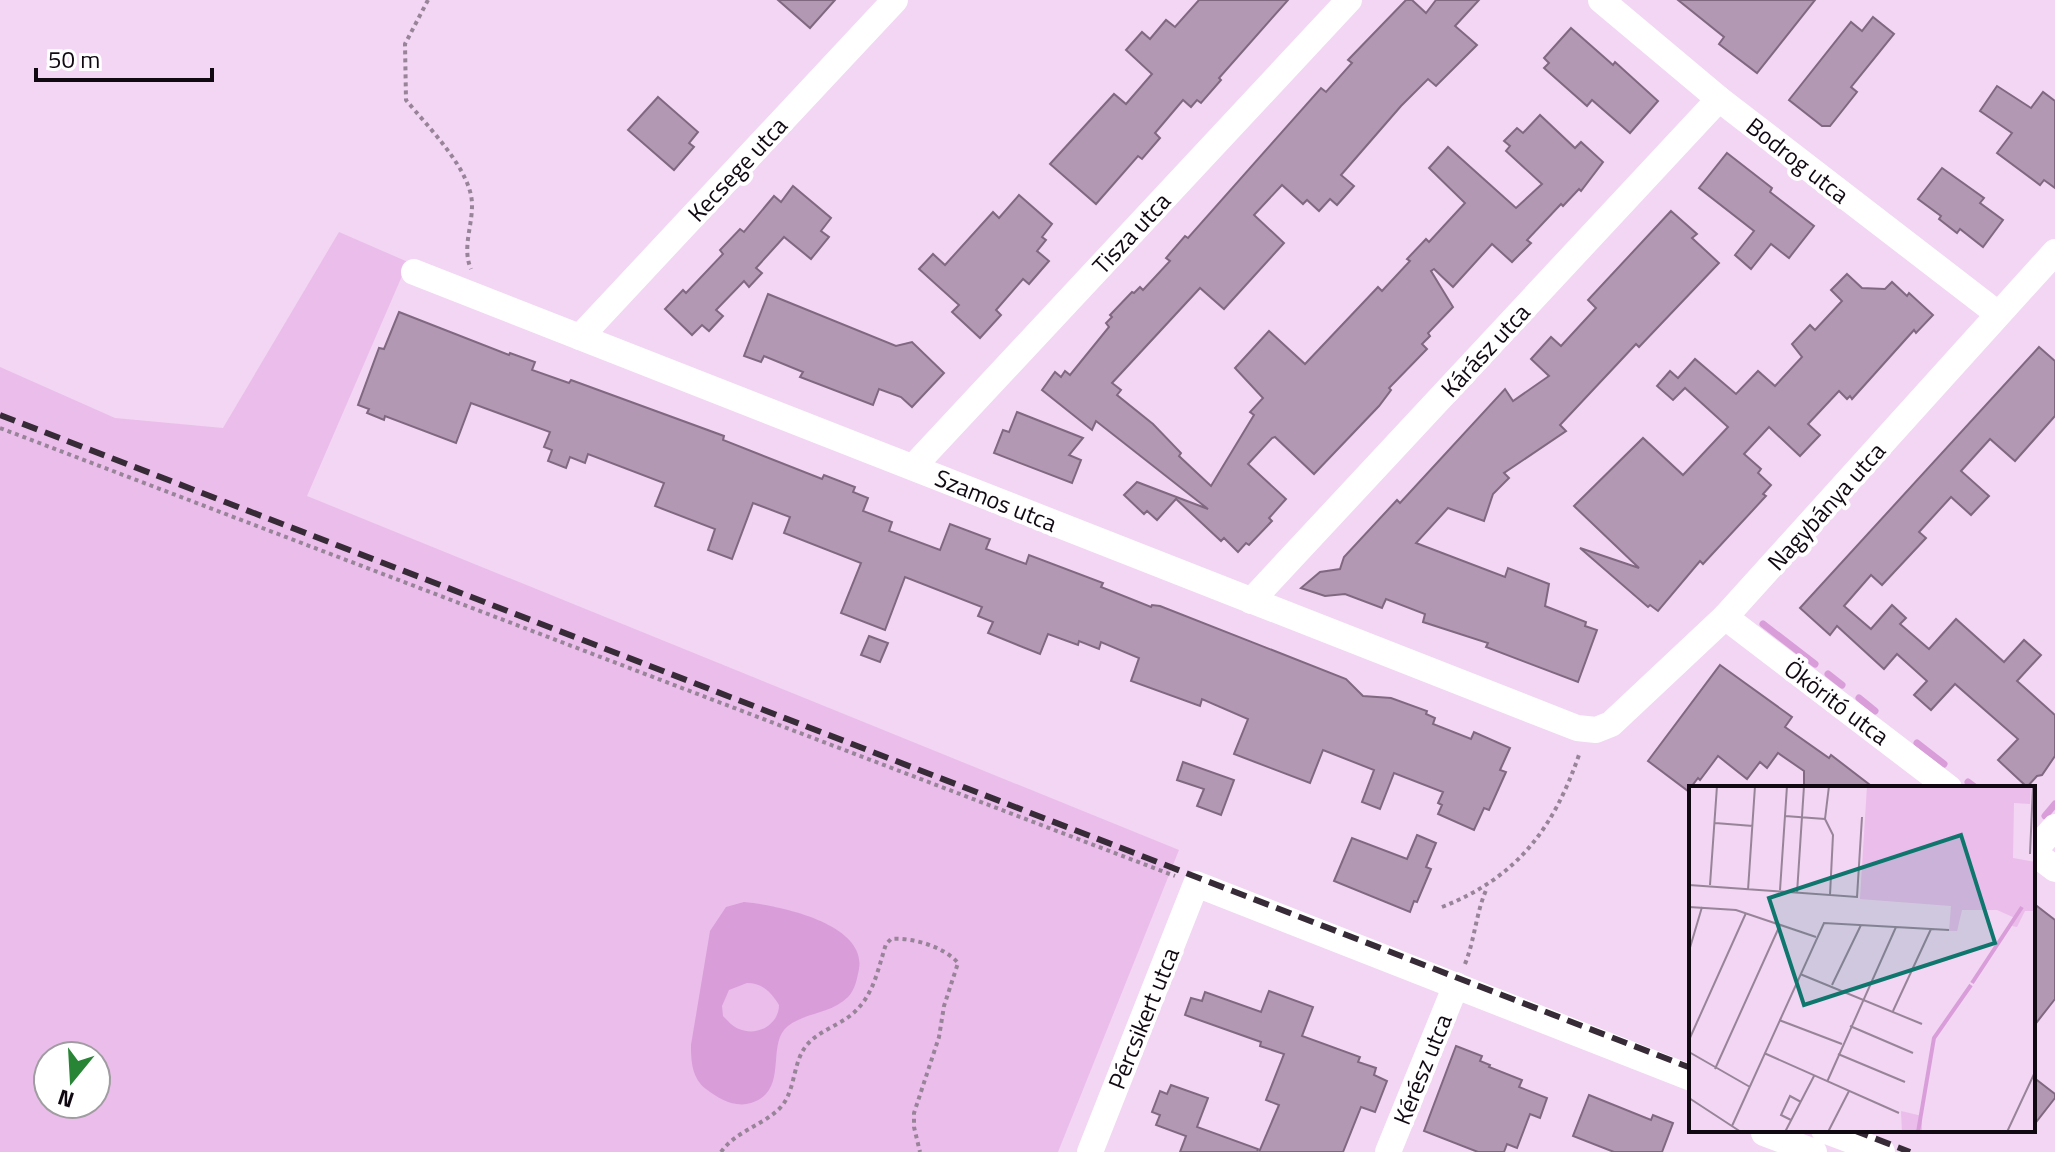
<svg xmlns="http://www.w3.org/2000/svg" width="2055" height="1152" font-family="'Titillium Web',sans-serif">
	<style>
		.green { fill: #ebbdeb; fill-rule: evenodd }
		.water { fill: #d99eda; fill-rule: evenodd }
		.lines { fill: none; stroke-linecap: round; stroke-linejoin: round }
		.stream { stroke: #d99eda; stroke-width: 7 }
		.building { fill: #b398b3; stroke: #816881; stroke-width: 2 }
		.path { stroke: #988499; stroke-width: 4; stroke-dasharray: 4 4; stroke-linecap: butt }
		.street { stroke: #fff; stroke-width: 26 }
		.rail { stroke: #372b38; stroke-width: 6; stroke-dasharray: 16 8; stroke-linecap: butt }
		.labels { text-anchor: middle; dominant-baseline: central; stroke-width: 8; stroke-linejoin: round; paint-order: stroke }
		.street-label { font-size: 24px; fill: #110912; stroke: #fff }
		.inset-river { fill: none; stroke: #d99eda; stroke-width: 4 }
		.inset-road { fill: none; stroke: #988499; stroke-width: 2 }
		.view { fill: #0f766e; fill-opacity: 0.15; stroke: #0f766e; stroke-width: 4 }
		.inset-edge { fill: none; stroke: #110912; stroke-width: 4 }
	</style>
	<rect width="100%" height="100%" fill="#f2d6f3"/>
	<!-- green -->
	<path class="green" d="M339,232l69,30 -101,234 872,354 -121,302h-1058v-785l115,51 108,10zM48,1056h48v48h-48z"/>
	<!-- water -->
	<path class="water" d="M744,902c33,3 123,21 115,67 -2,10 -4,21 -11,28 -17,17 -42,15 -60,29 -23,18 2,65 -37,77 -16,5 -32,-4 -45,-14 -14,-11 -15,-27 -15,-44l19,-114 16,-24zM747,983c15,0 24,9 32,22 0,19 -21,32 -40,24 -6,-2 -11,-8 -16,-13l-1,-10 7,-16z"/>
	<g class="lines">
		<!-- stream -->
		<g class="stream">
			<path d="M1763,624l52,40"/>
			<path d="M1828,674l14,11"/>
			<path d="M1859,698l16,13"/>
			<path d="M1917,743l27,21"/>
			<path d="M1968,782l8,6"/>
			<path d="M2045,816l10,-12"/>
		</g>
	</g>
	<!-- building -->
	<g class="building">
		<path d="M778,0h57l-25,28z"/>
		<path d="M1199,0h89l-69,78 2,2 -20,23 -4,-3 -6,7 -8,-7 -28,33 5,5 -18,21 -4,-3 -42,48 -46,-40 64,-70 12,10 26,-30 -26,-24 16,-18 8,7 16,-19 9,7z"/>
		<path d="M1406,0h6l14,13 10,-13h43l-24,26 22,19 -41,41 -8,-7 -27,27 -60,69 13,11 -17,19 -7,-6 -11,12 -12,-11 -4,4 -21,-19 -28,30 30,28 -60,66 -24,-21 -88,95 9,7 -4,5 36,29 28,29 -2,3 32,30 43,-71 -4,-3 13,-14 -28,-30 34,-37 36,33 73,-77 4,4 28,-30 -3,-2 19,-20 3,3 36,-39 -36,-35 19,-21 68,61 26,-24 -36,-33 4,-5 -6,-5 13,-13 6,5 17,-18 35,33 6,-6 22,20 -22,29 -2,-2 -16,17 -2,-2 -34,36 4,3 -19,19 -20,-18 -39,43 -19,-18 -3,2 22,36 -25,26 2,3 -8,8 5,5 -38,39 2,2 -12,16 -65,68 -39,-37 -3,1 -24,26 38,35 -17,19 3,3 -23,24 -3,-2 -8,9 -14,-14 -3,3 -45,-42 -19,21 -10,-9 -3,3 -20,-19 13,-13 71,27 -112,-88 -4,9 -50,-40 13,-18 6,5 4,-6 5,4 39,-48 -3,-4 6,-6 -2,-2 22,-23 2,1 6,-6 3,3 27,-29 -4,-3 19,-22 3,2 133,-150 5,4 26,-29 -4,-3z"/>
		<path d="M1678,0h137l-58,73 -38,-29 5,-7z"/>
		<path d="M1873,17l21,17 -43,53 6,5 -27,34h-8l-33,-26 62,-78 11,9z"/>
		<path d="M1571,28l42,37 2,-3 43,39 -28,32 -38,-33 -5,6 -43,-38 5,-5 -5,-5z"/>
		<path d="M1997,86l34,22 12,-16 12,9v87l-11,-8 -4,5 -43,-32 15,-20 -32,-22z"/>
		<path d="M658,97l40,35 -9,11 5,4 -20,23 -46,-40z"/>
		<path d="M1727,153l45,35 -2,4 44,34 -25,32 -18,-14 -20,25 -16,-14 19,-24 -55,-43z"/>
		<path d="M1942,168l42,30 -4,5 23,17 -20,27 -23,-18 -3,4 -18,-14 2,-3 -23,-17z"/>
		<path d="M793,186l38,32 -10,13 8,6 -18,22 -27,-22 -28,31 6,5 -13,14 -5,-6 -28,29 7,6 -14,15 -7,-6 -10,10 -27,-26 18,-19 3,3 37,-39 -3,-4 20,-21 4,3 30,-36 7,6z"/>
		<path d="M1019,195l33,29 -10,13 4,3 -9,11 12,10 -20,23 -6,-5 -27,31 5,5 -21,23 -28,-26 7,-7 -40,-36 14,-15 12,11 48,-53 6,6z"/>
		<path d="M1671,211l26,23 -5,4 27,25 -80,84 -3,-3 -76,81 6,6 -62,42 5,5 -16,16 -9,27 -36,-13 -32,35 89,34 3,-9 41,16 -4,22 41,16 -1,4 12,4 -19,52 -92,-35 2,-4 -65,-21 2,-8 -39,-15 -4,9 -37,-14 -20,2 -24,-8 19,-16 20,-3 4,-12 53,-57 3,3 105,-114 8,12 36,-25 -18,-17 20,-22 10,9 35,-38 -8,-8z"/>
		<path d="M1847,274l15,14 23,1 7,-7 15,14 2,-3 24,22 -17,18 -2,-3 -62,69 -2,-3 -3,3 -8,-8 -31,33 12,11 -20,21 -31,-29 -25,27 17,15 -3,4 13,12 -8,9 3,2 -63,68 -3,-3 -42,50 -8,-6 -2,2 -68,-59 59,20 -65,-62 69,-68 40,37 45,-48 -43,-39 -12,12 -16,-14 13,-15 8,7 17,-19 41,35 22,-23 17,15 27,-29 -10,-13 18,-19 5,5 27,-29 -11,-11z"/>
		<path d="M768,294l128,52 16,-4 32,31 -32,34 -11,-10 -22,-8 -6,16 -73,-28 3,-5 -39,-16 -3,6 -17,-6z"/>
		<path d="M399,312l110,43 1,-2 25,9 -3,8 37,13 2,-3 153,56 -1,4 99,39 2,-4 31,12 -2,5 15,6 -5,13 29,11 -3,9 51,19 10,-26 40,15 -4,10 40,15 3,-9 74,28 -2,4 50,20 1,-2 8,1 186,73 17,17 28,2 36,13 -1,3 9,4 -2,6 38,15 3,-7 36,16 -10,22 6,2 -17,38 -5,-2 -10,22 -36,-16 4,-9 -4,-2 5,-11 -49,-19 -14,36 -18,-7 12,-32 -51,-20 -13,33 -76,-29 14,-35 -46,-20 -2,7 -69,-25 8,-23 -38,-16 -2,7 -20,-8 -1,4 -30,-11 -8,20 -52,-21 5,-11 -15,-6 4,-9 -77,-30 -20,53 -44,-17 20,-50 -77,-30 6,-16 -37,-14 -21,56 -24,-9 7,-21 -60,-23 9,-23 -76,-29 -3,9 -15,-6 -4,11 -18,-7 4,-11 -8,-3 6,-15 -79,-29 -15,40 -71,-27 -1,4 -17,-7 2,-4 -11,-4 21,-57 5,1z"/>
		<path d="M2039,347l16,14v55l-40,45 -25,-22 -29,32 28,25 -18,19 -20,-18 -32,35 7,6 -44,47 -11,-10 -27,31 27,23 21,-24 14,13 -6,6 29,25 27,-30 48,43 20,-22 17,15 -24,26 38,34v41l-13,19 -5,1 -10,11 -29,-27 20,-21 -63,-55 -24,26 -17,-15 13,-14 -30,-27 -13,15 -47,-43 -7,9 -30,-27z"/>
		<path d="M1017,412l66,26 -14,17 12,5 -9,23 -78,-30 9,-23 6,2z"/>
		<path d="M869,636l19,7 -8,19 -19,-7z"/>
		<path d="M1720,665l72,52 -7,10 44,31 2,-3 43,33h-70v-17l-26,-18 -11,15 -7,-6 -13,17 -29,-23 -18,24 -2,-2 -10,13 -40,-30z"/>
		<path d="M1183,762l51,18 -13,35 -24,-9 7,-17 -27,-9z"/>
		<path d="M1417,835l19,8 -10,24 5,2 -14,33 -3,-1 -4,11 -76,-31 18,-43 55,21z"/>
		<path d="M2033,903l22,17v79l-22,28z"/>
		<path d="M1269,991l44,16 -11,29 58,21 -2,5 18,6 -2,7 13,6 -12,31 -14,-5 -18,45h-84l20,-47 -13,-5 18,-46 -24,-8 1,-4 -76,-27 6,-17 11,3 3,-9 56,20z"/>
		<path d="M1456,1046l26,10 -2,5 10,4 -1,2 33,13 -3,7 28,11 -7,20 -10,-4 -13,34 -10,-4 -3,8h-26l-54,-21z"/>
		<path d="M2033,1077l22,17v4l-22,28z"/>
		<path d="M1171,1085l37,13 -11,29 61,22 -1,3h-77l6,-16 -30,-11 4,-10 -8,-3 8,-21 7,3z"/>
		<path d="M1589,1095l62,25 2,-5 20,8 -11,29h-48l-41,-16z"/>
	</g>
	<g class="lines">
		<!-- path -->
		<g class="path">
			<path d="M428,0l-23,44 1,56c21,26 67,71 66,106 0,21 -10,43 -1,63"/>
			<path d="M0,428l1175,448"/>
			<path d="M1442,907c76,-30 112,-79 138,-155"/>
			<path d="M1465,964c10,-25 11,-52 22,-76"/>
			<path d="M721,1152c15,-21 41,-26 59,-44 16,-17 12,-44 26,-62 10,-13 28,-19 41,-28 26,-18 30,-46 39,-74l5,-5c21,-2 54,8 67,24l-14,43 -5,31 -25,76v14l6,25"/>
		</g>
		<!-- street -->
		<g class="street">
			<path d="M1601,0l118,99 279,215"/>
			<path d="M414,272l1163,456 19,2 15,-6 114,-107 330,-365"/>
			<path d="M580,337l315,-337"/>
			<path d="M913,467l436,-467"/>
			<path d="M1251,601l468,-502"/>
			<path d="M1725,617l224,171"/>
			<path d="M2033,852l22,-25"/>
			<path d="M2033,852l22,17"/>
			<path d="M1824,1130l58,22"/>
			<path d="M1764,1133l50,19"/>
			<path d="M1090,1152l106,-268 495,194"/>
			<path d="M1388,1152l68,-167"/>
		</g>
		<!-- rail -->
		<g class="rail">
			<path d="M0,415l1691,653"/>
			<path d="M1853,1130l57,22"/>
		</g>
	</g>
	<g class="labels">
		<!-- street labels -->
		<g class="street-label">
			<text transform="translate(1798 160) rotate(38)">Bodrog utca</text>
			<text transform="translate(737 169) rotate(-47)">Kecsege utca</text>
			<text transform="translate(1131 233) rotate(-47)">Tisza utca</text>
			<text transform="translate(1485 350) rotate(-47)">Kárász utca</text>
			<text transform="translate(996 500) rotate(22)">Szamos utca</text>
			<text transform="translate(1826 506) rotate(-48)">Nagybánya utca</text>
			<text transform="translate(1837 702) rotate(37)">Ököritó utca</text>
			<text transform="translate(1143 1018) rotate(-68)">Pércsikert utca</text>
			<text transform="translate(1422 1069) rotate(-68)">Kérész utca</text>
		</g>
	</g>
	<!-- overview -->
	<g transform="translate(1689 786)">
		<rect width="346" height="346" fill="#f2d6f3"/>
		<path d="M178,0h164l-1,18 -16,-1 -1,55 22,4v49h-10l-8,16 -5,-1 3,-8 -18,-8h-35l-5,21h-8l2,-25 -91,-7zM212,325l21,5v16h-20z" fill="#ebbdeb"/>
		<path class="inset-river" d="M283,197l50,-76M229,346l16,-94 37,-53"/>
		<path class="inset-road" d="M140,0l-4,33 8,16 -3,60M96,30l40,3M26,37l38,3M341,68l3,-68M0,99l168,12 5,-80M21,99l7,-99M59,104l7,-104M91,104l7,-104M108,107l7,-107M0,121l47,3 80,27M0,165l13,-44M111,188l122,50M143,199l29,-60M204,225l38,-82M90,234l63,24M161,240l63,27M0,254l57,-127M0,266l61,35M75,267l135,60M149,268l67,28M26,283l65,-144M138,296l69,-155M0,312l52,34M102,334l-10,-5 9,-19 11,6M43,340l92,-203 125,7M96,346l29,-56M139,346l21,-41M318,346l28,-60"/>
		<path class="view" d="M272,49l34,108 -191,62 -35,-107z"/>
		<rect width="346" height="346" class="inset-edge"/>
	</g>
	<!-- north arrow -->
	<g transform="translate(72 1080) rotate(198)"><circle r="38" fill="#ffffff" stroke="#a09da0" stroke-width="2"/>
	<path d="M0-6L14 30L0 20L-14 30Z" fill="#288536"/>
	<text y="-12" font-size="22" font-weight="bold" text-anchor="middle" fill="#110912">N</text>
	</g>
	<!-- scale -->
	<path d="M36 68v12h176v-12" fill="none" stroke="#110912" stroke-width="4"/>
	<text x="48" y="68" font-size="24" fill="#110912" stroke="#ffffff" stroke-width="6" paint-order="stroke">50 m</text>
</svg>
